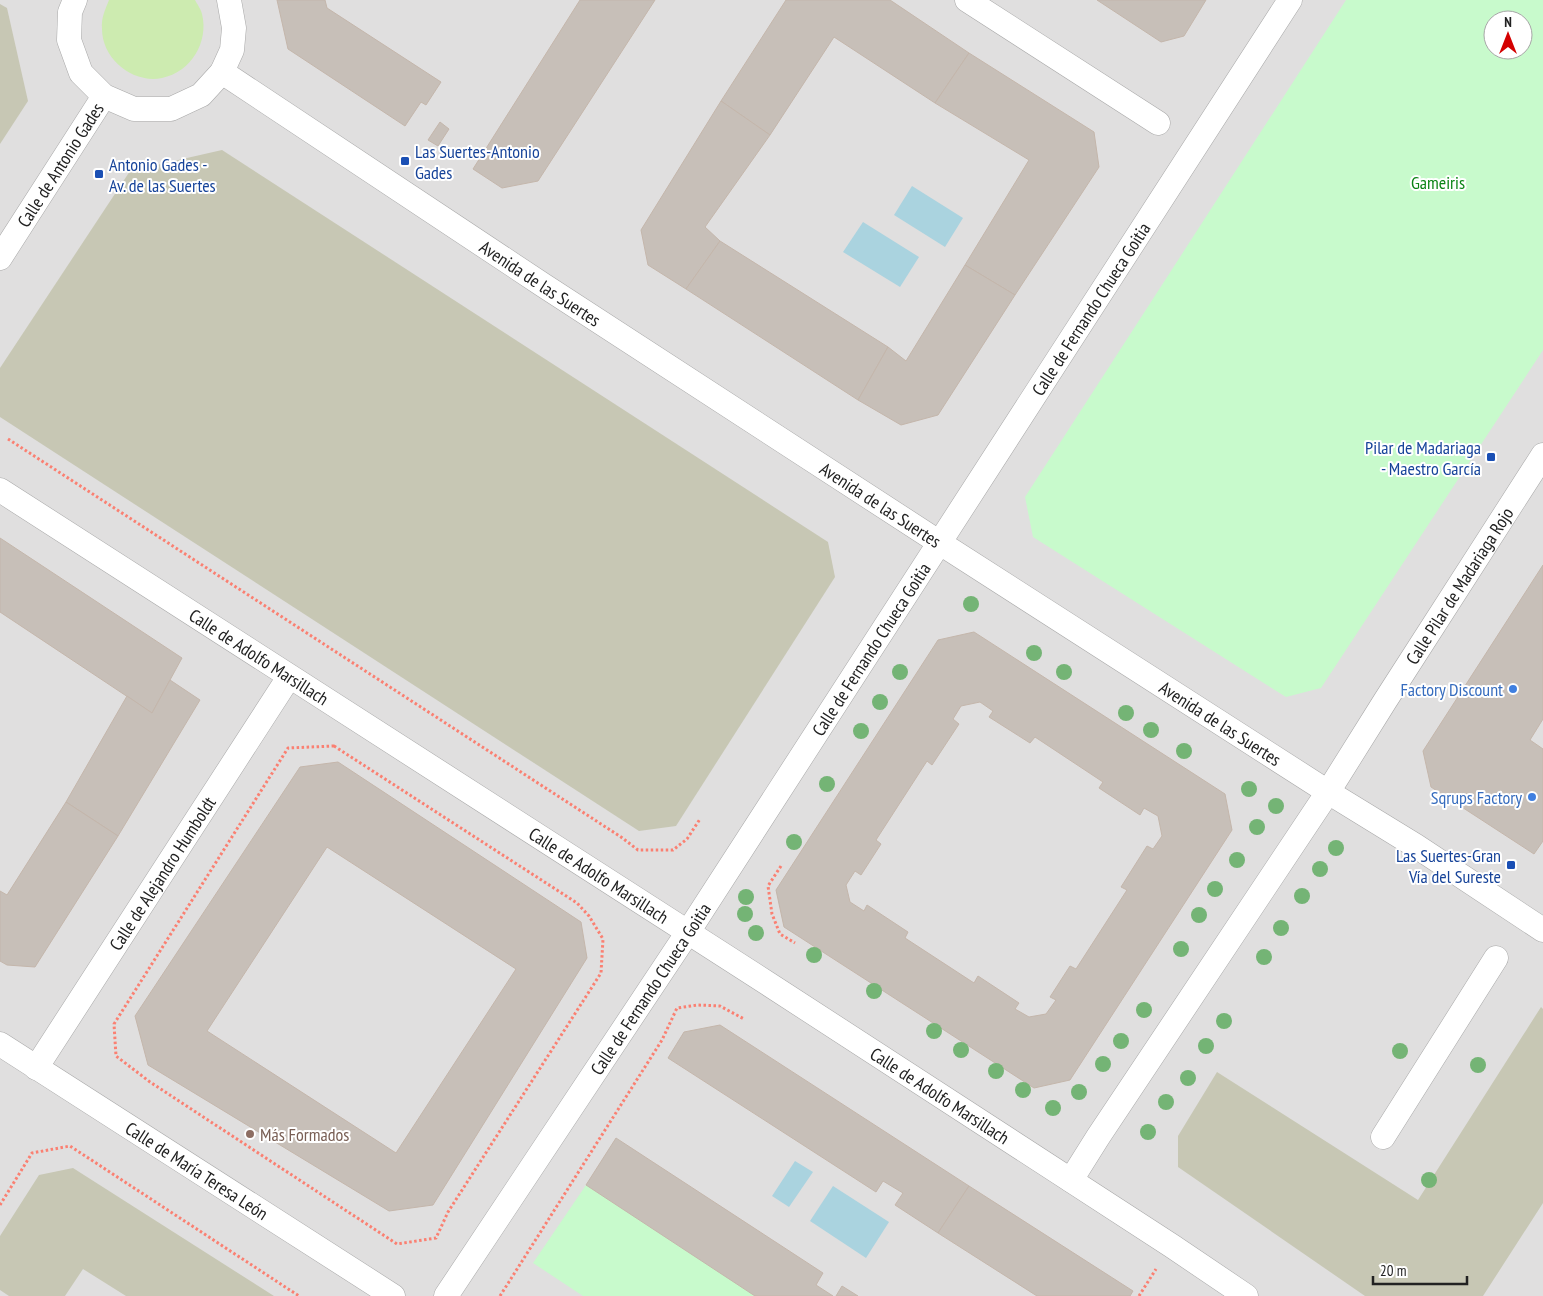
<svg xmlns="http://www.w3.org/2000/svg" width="1543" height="1296" font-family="'PT Sans Narrow',sans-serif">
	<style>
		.residential { fill: #e0dfdf; fill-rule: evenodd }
		.construction { fill: #c7c7b4 }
		.grass { fill: #cdebb0 }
		.park { fill: #c8facc; fill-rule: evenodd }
		.water { fill: #aad3df }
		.building { fill: #c7bfb8; stroke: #c4b6ab; fill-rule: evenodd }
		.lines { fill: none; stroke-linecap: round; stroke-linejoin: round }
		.street-casing { stroke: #a9a9a9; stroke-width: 25 }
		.path { stroke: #fa8072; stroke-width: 3; stroke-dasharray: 2.5 2.5; stroke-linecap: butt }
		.street { stroke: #fff; stroke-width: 24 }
		.tree { fill: #74b475 }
		.transit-dot { fill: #1a4fb4; stroke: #fff; stroke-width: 2 }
		.shop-dot { fill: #3f7fe0; stroke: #fff; stroke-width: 2 }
		.education-dot { fill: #8d6e63; stroke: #fff; stroke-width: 2 }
		.labels { text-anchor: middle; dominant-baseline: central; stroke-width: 4; stroke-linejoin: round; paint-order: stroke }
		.transit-label { font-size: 18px; fill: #164399; stroke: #fff; text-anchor: start }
		.street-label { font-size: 18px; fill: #222; stroke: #fff }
		.park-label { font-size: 18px; fill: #0c8416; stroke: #fff }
		.shop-label { font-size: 18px; fill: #366cbe; stroke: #fff; text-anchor: end }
		.education-label { font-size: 18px; fill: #785e54; stroke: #fff; text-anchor: start }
	</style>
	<rect width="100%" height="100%" fill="#f2efe9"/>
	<!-- residential -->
	<path class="residential" d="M0,0h1543v1296h-1543zM1493,20h30v30h-30z"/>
	<!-- construction -->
	<g class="construction">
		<path d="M0,4l7,4 21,93 -28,43z"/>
		<path d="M222,150l606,392 7,35 -159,249 -37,5 -639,-414v-49l130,-197z"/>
		<path d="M1541,1007l2,2v194l-60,93h-118l-187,-129v-31l39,-64 201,128z"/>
		<path d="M73,1168l201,128h-148l-43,-27 -18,27h-56l-9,-6v-54l39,-61z"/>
	</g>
	<!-- grass -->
	<path class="grass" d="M109,0h86c2,4 6,9 7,14 7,28 -11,58 -40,64 -29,6 -60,-19 -60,-49 -1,-11 3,-19 7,-29z"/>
	<!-- park -->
	<g class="park">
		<path d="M1346,0h197v350l-222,338 -35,9 -253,-160 -8,-40zM1493,20h30v30h-30z"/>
		<path d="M586,1185l169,111h-172l-50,-33z"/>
	</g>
	<!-- water -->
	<g class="water">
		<path d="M912,186l51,32 -18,29 -51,-32z"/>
		<path d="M863,222l56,35 -19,30 -57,-35z"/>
		<path d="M795,1161l18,11 -24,35 -17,-11z"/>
		<path d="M833,1186l56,36 -23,36 -56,-37z"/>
	</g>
	<!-- building -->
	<g class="building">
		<path d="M277,0h48l2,8 114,74 -15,23 -5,-3 -16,24 -117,-77z"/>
		<path d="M580,0h75l-117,181 -36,7 -29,-19z"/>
		<path d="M786,0h104l79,53 -34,50 -101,-66 -64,98 -49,-34z"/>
		<path d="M1097,0h109l-22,36 -23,6z"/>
		<path d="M969,53l125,79 5,35 -84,128 -50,-30 64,-105 -94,-57z"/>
		<path d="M721,101l49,34 -65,92 15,14 -34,48 -38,-24 -7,-35z"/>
		<path d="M440,122l9,7 -11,17 -10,-6z"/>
		<path d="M720,241l168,106 -30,53 -172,-111z"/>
		<path d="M965,265l50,30 -77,120 -37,10 -43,-25 30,-53 18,14z"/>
		<path d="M0,538l182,120 -30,55 -152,-101z"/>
		<path d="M1543,565v154l-13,21 13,9v92l-9,13 -103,-67 -8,-36z"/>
		<path d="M974,632l251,162 7,36 -162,250 -36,8 -250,-161 -8,-37 162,-250zM980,702l13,9 -4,6 41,26 5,-6 68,45 -4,6 41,27 4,-7 14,8 4,20 -9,13 -6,-3 -26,41 6,3 -51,79 -6,-3 -20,31 6,3 -10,14 -17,3 -14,-8 4,-6 -41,-27 -4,7 -69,-45 3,-6 -41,-27 -3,6 -14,-9 -4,-17 9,-14 6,4 20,-31 -5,-4 51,-79 5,4 27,-41 -6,-5 8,-13z"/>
		<path d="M170,680l30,20 -82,136 -52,-34 61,-106 25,17z"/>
		<path d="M338,762l243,160 6,36 -154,247 -44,6 -241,-146 -13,-49 165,-249zM327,847l189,122 -120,184 -189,-122z"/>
		<path d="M66,802l52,34 -83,131 -28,-2 -7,-4v-70l7,4z"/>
		<path d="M720,1025l249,161 -31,47 -43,-28 8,-12 -20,-12 -7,11 -208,-134 16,-26z"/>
		<path d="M616,1138l207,135 -7,12 17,11h-78l-169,-111z"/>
		<path d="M969,1186l164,105 -3,5h-93l-99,-63z"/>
		<path d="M842,1286l16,10h-22z"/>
	</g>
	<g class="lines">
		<defs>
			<g id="street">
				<path d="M75,0l-5,12 -1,28 12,33 23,23 30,13h37l30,-14 21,-23 10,-22 2,-22 -5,-28"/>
				<path d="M967,0l191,123"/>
				<path id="s1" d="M222,72l321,213 397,258 388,249 88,54 127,84"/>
				<path id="s2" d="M0,258l104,-162"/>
				<path id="s3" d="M0,490l767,493 405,263 74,50"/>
				<path id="s4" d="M0,1044l393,252"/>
				<path id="s5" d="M36,1068l253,-391"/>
				<path d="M1383,1137l113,-179"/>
				<path id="s6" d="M1071,1180l27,-43 230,-345 57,-91 158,-246"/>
				<path id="s7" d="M446,1296l242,-364 602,-932"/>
			</g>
		</defs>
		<!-- street casing -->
		<use href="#street" class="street-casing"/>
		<!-- path -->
		<g class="path">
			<path d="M8,439l613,398 17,13h35l14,-11 13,-20"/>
			<path d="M334,746l243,157 12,13 14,23 -2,34 -153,239 -12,26 -39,6 -247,-162 -34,-26 -2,-32 174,-276z"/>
			<path d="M781,866l-13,20 4,28 8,20 15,9"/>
			<path d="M0,1205l32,-52 38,-7 229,150"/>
			<path d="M500,1296l162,-256 15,-32 21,-3 22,1 24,13"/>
			<path d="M1139,1296l17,-27"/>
		</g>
		<!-- street -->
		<use href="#street" class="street"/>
	</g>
	<!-- trees -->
	<g class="tree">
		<circle cx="971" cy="604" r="8"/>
		<circle cx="1034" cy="653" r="8"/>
		<circle cx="900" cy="672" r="8"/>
		<circle cx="1064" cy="672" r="8"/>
		<circle cx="880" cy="702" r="8"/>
		<circle cx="1126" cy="713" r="8"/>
		<circle cx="1151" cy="730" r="8"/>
		<circle cx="861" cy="731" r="8"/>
		<circle cx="1184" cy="751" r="8"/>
		<circle cx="827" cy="784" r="8"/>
		<circle cx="1249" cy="789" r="8"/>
		<circle cx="1276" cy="806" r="8"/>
		<circle cx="1257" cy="827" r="8"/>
		<circle cx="794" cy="842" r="8"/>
		<circle cx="1336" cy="848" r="8"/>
		<circle cx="1237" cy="860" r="8"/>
		<circle cx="1320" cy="869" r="8"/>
		<circle cx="1215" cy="889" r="8"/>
		<circle cx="1302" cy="896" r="8"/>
		<circle cx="746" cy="897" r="8"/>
		<circle cx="745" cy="914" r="8"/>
		<circle cx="1199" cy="915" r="8"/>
		<circle cx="1281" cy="928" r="8"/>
		<circle cx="756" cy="933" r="8"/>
		<circle cx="1181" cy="949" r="8"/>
		<circle cx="814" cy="955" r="8"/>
		<circle cx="1264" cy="957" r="8"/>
		<circle cx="874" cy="991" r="8"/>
		<circle cx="1144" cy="1010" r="8"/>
		<circle cx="1224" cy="1021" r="8"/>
		<circle cx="934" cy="1031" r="8"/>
		<circle cx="1121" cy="1041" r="8"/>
		<circle cx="1206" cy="1046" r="8"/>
		<circle cx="961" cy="1050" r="8"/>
		<circle cx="1400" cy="1051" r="8"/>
		<circle cx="1103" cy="1064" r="8"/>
		<circle cx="1478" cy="1065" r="8"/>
		<circle cx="996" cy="1071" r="8"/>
		<circle cx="1188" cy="1078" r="8"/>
		<circle cx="1023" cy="1090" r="8"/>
		<circle cx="1079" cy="1092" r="8"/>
		<circle cx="1166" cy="1102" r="8"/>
		<circle cx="1053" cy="1108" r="8"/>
		<circle cx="1148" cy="1132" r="8"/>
		<circle cx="1429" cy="1180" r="8"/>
	</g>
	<!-- markers -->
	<g class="transit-dot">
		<rect x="400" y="156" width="10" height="10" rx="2.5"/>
		<rect x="94" y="169" width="10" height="10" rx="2.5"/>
		<rect x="1486" y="452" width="10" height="10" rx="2.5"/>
		<rect x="1506" y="860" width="10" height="10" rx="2.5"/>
	</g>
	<g class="shop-dot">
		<circle cx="1513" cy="689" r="5"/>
		<circle cx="1532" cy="797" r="5"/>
	</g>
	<circle class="education-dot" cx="250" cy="1134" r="5"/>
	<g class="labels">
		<!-- transit labels -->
		<g class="transit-label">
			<text x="415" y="151">Las Suertes-Antonio<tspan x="415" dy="21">Gades</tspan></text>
			<text x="109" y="164">Antonio Gades -<tspan x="109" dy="21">Av. de las Suertes</tspan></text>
			<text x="1481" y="447" text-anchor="end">Pilar de Madariaga<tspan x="1481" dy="21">- Maestro García</tspan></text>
			<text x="1501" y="855" text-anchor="end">Las Suertes-Gran<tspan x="1501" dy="21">Vía del Sureste</tspan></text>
		</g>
		<!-- street labels -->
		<g class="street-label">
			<text stroke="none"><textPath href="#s2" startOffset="111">Calle de Antonio Gades</textPath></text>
			<text stroke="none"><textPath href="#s1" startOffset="382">Avenida de las Suertes</textPath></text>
			<text stroke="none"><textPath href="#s7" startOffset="1179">Calle de Fernando Chueca Goitia</textPath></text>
			<text stroke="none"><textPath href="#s1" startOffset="788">Avenida de las Suertes</textPath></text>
			<text stroke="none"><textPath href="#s6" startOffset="710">Calle Pilar de Madariaga Rojo</textPath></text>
			<text stroke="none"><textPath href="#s7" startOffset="774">Calle de Fernando Chueca Goitia</textPath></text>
			<text stroke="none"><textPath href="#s3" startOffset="308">Calle de Adolfo Marsillach</textPath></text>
			<text stroke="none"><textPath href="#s1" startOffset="1192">Avenida de las Suertes</textPath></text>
			<text stroke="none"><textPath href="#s5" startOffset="232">Calle de Alejandro Humboldt</textPath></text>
			<text stroke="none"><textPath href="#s3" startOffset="712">Calle de Adolfo Marsillach</textPath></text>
			<text stroke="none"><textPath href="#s7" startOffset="369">Calle de Fernando Chueca Goitia</textPath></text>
			<text stroke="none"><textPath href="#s3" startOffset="1118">Calle de Adolfo Marsillach</textPath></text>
			<text stroke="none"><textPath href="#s4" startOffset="234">Calle de María Teresa León</textPath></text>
		</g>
		<!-- park labels -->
		<g class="park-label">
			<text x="1438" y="182">Gameiris</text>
		</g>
		<!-- shop labels -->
		<g class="shop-label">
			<text x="1503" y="689">Factory Discount</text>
			<text x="1522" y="797">Sqrups Factory</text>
		</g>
		<!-- education labels -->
		<g class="education-label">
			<text x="260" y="1134">Más Formados</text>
		</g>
	</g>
	<!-- north arrow -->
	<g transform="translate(1508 35)"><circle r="24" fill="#ffffff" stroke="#a7a7a7"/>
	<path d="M0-4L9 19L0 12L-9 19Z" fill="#d40000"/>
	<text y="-8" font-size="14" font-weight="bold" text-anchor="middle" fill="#222222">N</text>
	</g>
	<!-- scale -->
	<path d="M1373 1276v8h94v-8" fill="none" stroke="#222222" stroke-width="2.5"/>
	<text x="1380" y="1276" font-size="15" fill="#222222" stroke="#ffffff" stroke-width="4" paint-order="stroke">20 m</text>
</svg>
